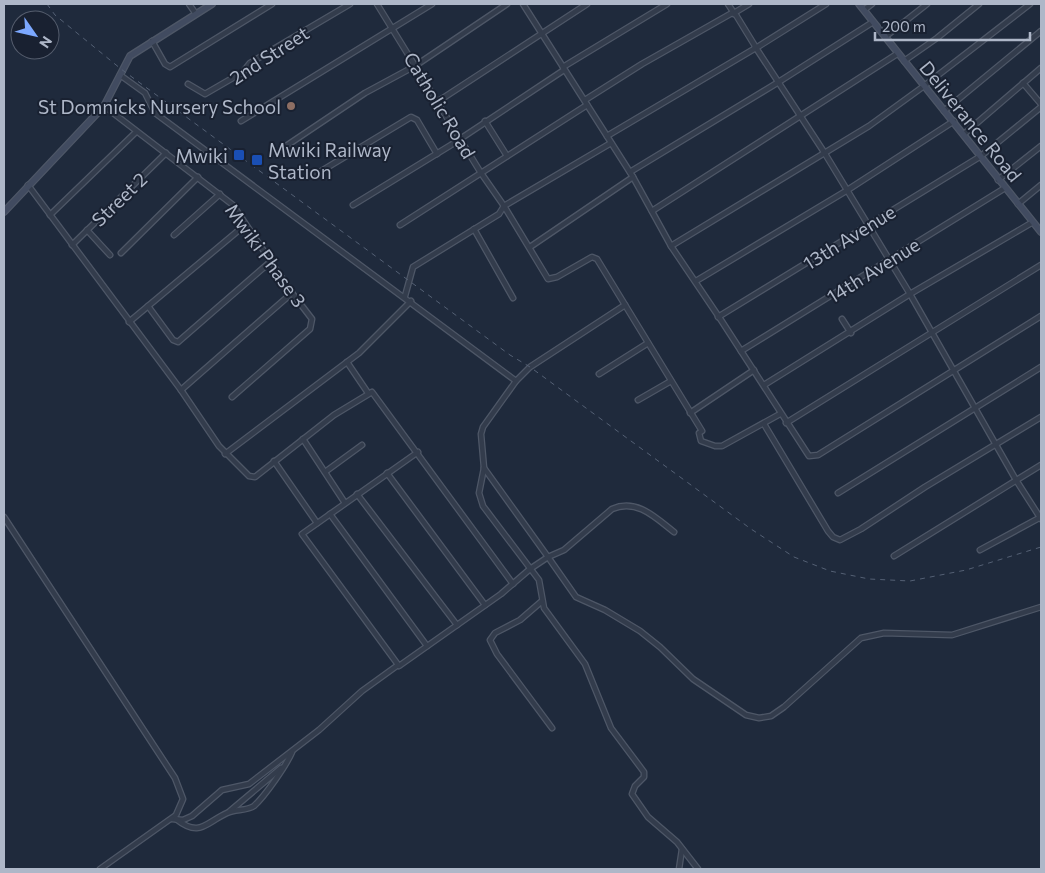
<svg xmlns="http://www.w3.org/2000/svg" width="1045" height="873" font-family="Commissioner,sans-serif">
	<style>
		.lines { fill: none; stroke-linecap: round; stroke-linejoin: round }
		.street-casing { stroke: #4e5767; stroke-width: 7 }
		.secondary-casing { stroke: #4e5767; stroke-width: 8 }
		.street { stroke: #333c4c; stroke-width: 4.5 }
		.secondary { stroke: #414b60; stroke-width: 5.5 }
		.rail { stroke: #546074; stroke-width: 1; stroke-dasharray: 5 5; stroke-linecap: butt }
		.education-dot { fill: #8d6e63; stroke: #192131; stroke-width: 2 }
		.transit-dot { fill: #1a4fb4; stroke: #192131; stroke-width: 2 }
		.labels { text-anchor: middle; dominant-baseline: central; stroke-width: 4; stroke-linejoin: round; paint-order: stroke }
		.street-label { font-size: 19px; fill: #aeb7c8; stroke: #192131 }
		.poi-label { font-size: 19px; fill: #aeb7c8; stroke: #192131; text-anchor: end }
	</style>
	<rect width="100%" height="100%" fill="#1f2a3c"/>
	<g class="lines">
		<defs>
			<g id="street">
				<path d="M189,4l7,10"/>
				<path d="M377,4l104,169 23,33 44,73 9,-2 35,-20 5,2 105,172 -3,2 2,8 14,5h7l58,-32"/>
				<path d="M523,4l110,173 38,69 50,74 88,136 9,-1 223,-139"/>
				<path d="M728,4l6,9 15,-9"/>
				<path d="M826,4l-70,44 68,104 86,142 106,186 25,39"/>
				<path d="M864,10l8,-6"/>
				<path d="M885,37l42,-33"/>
				<path d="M152,41l13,23 5,3 102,-63"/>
				<path d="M904,61l33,-23 42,-34"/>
				<path d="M563,67l104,-63"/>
				<path d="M120,75l25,18 10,20 361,268"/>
				<path d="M1023,83l18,21"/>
				<path d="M188,84l17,10 38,-22 7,-9 100,-59"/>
				<path d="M585,100l57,-36 90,-51 4,2 19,31 -1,3 -147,87"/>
				<path d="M437,102l150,-98"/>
				<path d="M104,106l129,99 59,88 20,26 -2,10 -78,68"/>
				<path d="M944,111l97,-80"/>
				<path d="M241,121l191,-117"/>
				<path d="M485,121l22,35"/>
				<path d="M964,134l77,-66"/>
				<path d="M283,148l82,-55 50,-27 92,-62"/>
				<path d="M630,172l147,-89 96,-61"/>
				<path d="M313,176l98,-59 6,3 20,34"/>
				<path d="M998,180l43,-34"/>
				<path d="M28,185l153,205 38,56 30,30 6,1 79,-62 38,-23 141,192"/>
				<path d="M1018,204l23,-19"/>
				<path d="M353,205l98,-60 113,-75"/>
				<path d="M652,211l245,-157"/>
				<path d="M50,215l86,-83"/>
				<path d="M400,225l187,-120"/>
				<path d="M474,229l39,69"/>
				<path d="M87,230l23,25"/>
				<path d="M174,235l46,-41"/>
				<path d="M72,245l94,-92"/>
				<path d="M671,246l198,-120 55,-40 106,-82"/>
				<path d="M530,247l103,-70"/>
				<path d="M121,253l77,-76"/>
				<path d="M696,281l150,-90 108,-70"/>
				<path d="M405,296l8,-29 86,-53 5,-8 107,-63"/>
				<path d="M625,305l-95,62 -14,14 -33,46 -2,7 3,34 -5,25 4,13 56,74 5,28 41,56 26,64 33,44v5l-9,9 -3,8 16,23 29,25 21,27"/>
				<path d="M148,306l25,34 5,2 92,-80"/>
				<path d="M718,317l263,-161 60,-49"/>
				<path d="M842,319l9,14"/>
				<path d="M129,322l116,-97"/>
				<path d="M741,351l264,-163"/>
				<path d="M347,362l21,31"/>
				<path d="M599,374l49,-31"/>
				<path d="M764,385l146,-91 123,-72"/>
				<path d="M181,390l111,-97"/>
				<path d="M638,400l33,-19"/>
				<path d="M690,413l64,-43"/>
				<path d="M786,423l255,-158"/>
				<path d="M764,424l64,107 5,6 7,3 21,-11 64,-42 116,-70"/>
				<path d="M303,439l42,64"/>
				<path d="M418,452l-116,82 97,132 102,-72 29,-25 18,-12 28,40 29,13 35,21 20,16 33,32 53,36 13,3 12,-2 13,-9 77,-69 23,-5 68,2 89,-28"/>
				<path d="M225,454l134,-101 52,-52"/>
				<path d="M274,461l43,62"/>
				<path d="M484,468l64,89 16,-7 48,-41c25,-11 44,9 62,23"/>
				<path d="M325,472l37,-27"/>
				<path d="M387,473l98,132"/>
				<path d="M838,493l203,-126"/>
				<path d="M357,494l100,131"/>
				<path d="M330,514l97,132"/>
				<path d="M4,517l171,261 8,21 -7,16 -76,54"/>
				<path d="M980,550l61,-33"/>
				<path d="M894,556l147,-91"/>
				<path d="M542,601l-22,19 -25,13 -5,7 7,14 55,74"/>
				<path d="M230,811l51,-43"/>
				<path d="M172,819l11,1 9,-4 30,-26 27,-6 70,-54 43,-39 36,-26"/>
				<path d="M176,819c24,19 29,4 51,-6 8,-4 20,-2 27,-7 11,-10 32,-40 38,-54"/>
				<path d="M679,869l3,-20"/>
			</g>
			<g id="secondary">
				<path d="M859,4l182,228"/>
				<path d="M4,212l100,-106 26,-50 82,-52"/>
			</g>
		</defs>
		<!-- street casing -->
		<use href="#street" class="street-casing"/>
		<!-- secondary casing -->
		<use href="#secondary" class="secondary-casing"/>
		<!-- street -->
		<use href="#street" class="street"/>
		<!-- secondary -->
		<use href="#secondary" class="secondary"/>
		<!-- rail -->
		<path class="rail" d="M47,4l8,11 66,54 389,286 20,12 221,162 43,28 36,14 39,8 41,2 56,-11 75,-23"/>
	</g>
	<!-- markers -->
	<circle class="education-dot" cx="291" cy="106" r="5"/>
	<g class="transit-dot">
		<rect x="233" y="149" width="12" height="12" rx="2.5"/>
		<rect x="251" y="154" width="12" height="12" rx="2.5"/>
	</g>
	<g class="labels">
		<!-- street labels -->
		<g class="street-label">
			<text transform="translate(269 55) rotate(-33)">2nd Street</text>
			<text transform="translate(440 105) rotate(59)">Catholic Road</text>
			<text transform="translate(971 121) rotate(51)">Deliverance Road</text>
			<text transform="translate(119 199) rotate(-44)">Street 2</text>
			<text transform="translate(849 237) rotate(-32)">13th Avenue</text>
			<text transform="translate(266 255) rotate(54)">Mwiki Phase 3</text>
			<text transform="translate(873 270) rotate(-32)">14th Avenue</text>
		</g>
		<!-- poi labels -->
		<g class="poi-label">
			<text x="281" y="106">St Domnicks Nursery School</text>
			<text x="268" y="149" text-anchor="start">Mwiki Railway<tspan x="268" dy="22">Station</tspan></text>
			<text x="228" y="155">Mwiki</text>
		</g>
	</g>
	<!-- border -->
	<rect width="1045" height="873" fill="none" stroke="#aeb7c8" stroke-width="10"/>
	<!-- north arrow -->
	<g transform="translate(35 35) rotate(124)"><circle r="24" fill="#192131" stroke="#555d6d"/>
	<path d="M0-4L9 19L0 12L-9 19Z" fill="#7ca8ff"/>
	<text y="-8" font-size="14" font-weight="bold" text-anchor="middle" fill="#aeb7c8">N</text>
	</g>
	<!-- scale -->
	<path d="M875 32v8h155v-8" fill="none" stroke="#aeb7c8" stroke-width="2.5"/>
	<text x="882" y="32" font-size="15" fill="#aeb7c8" stroke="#192131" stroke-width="4" paint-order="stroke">200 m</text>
</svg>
